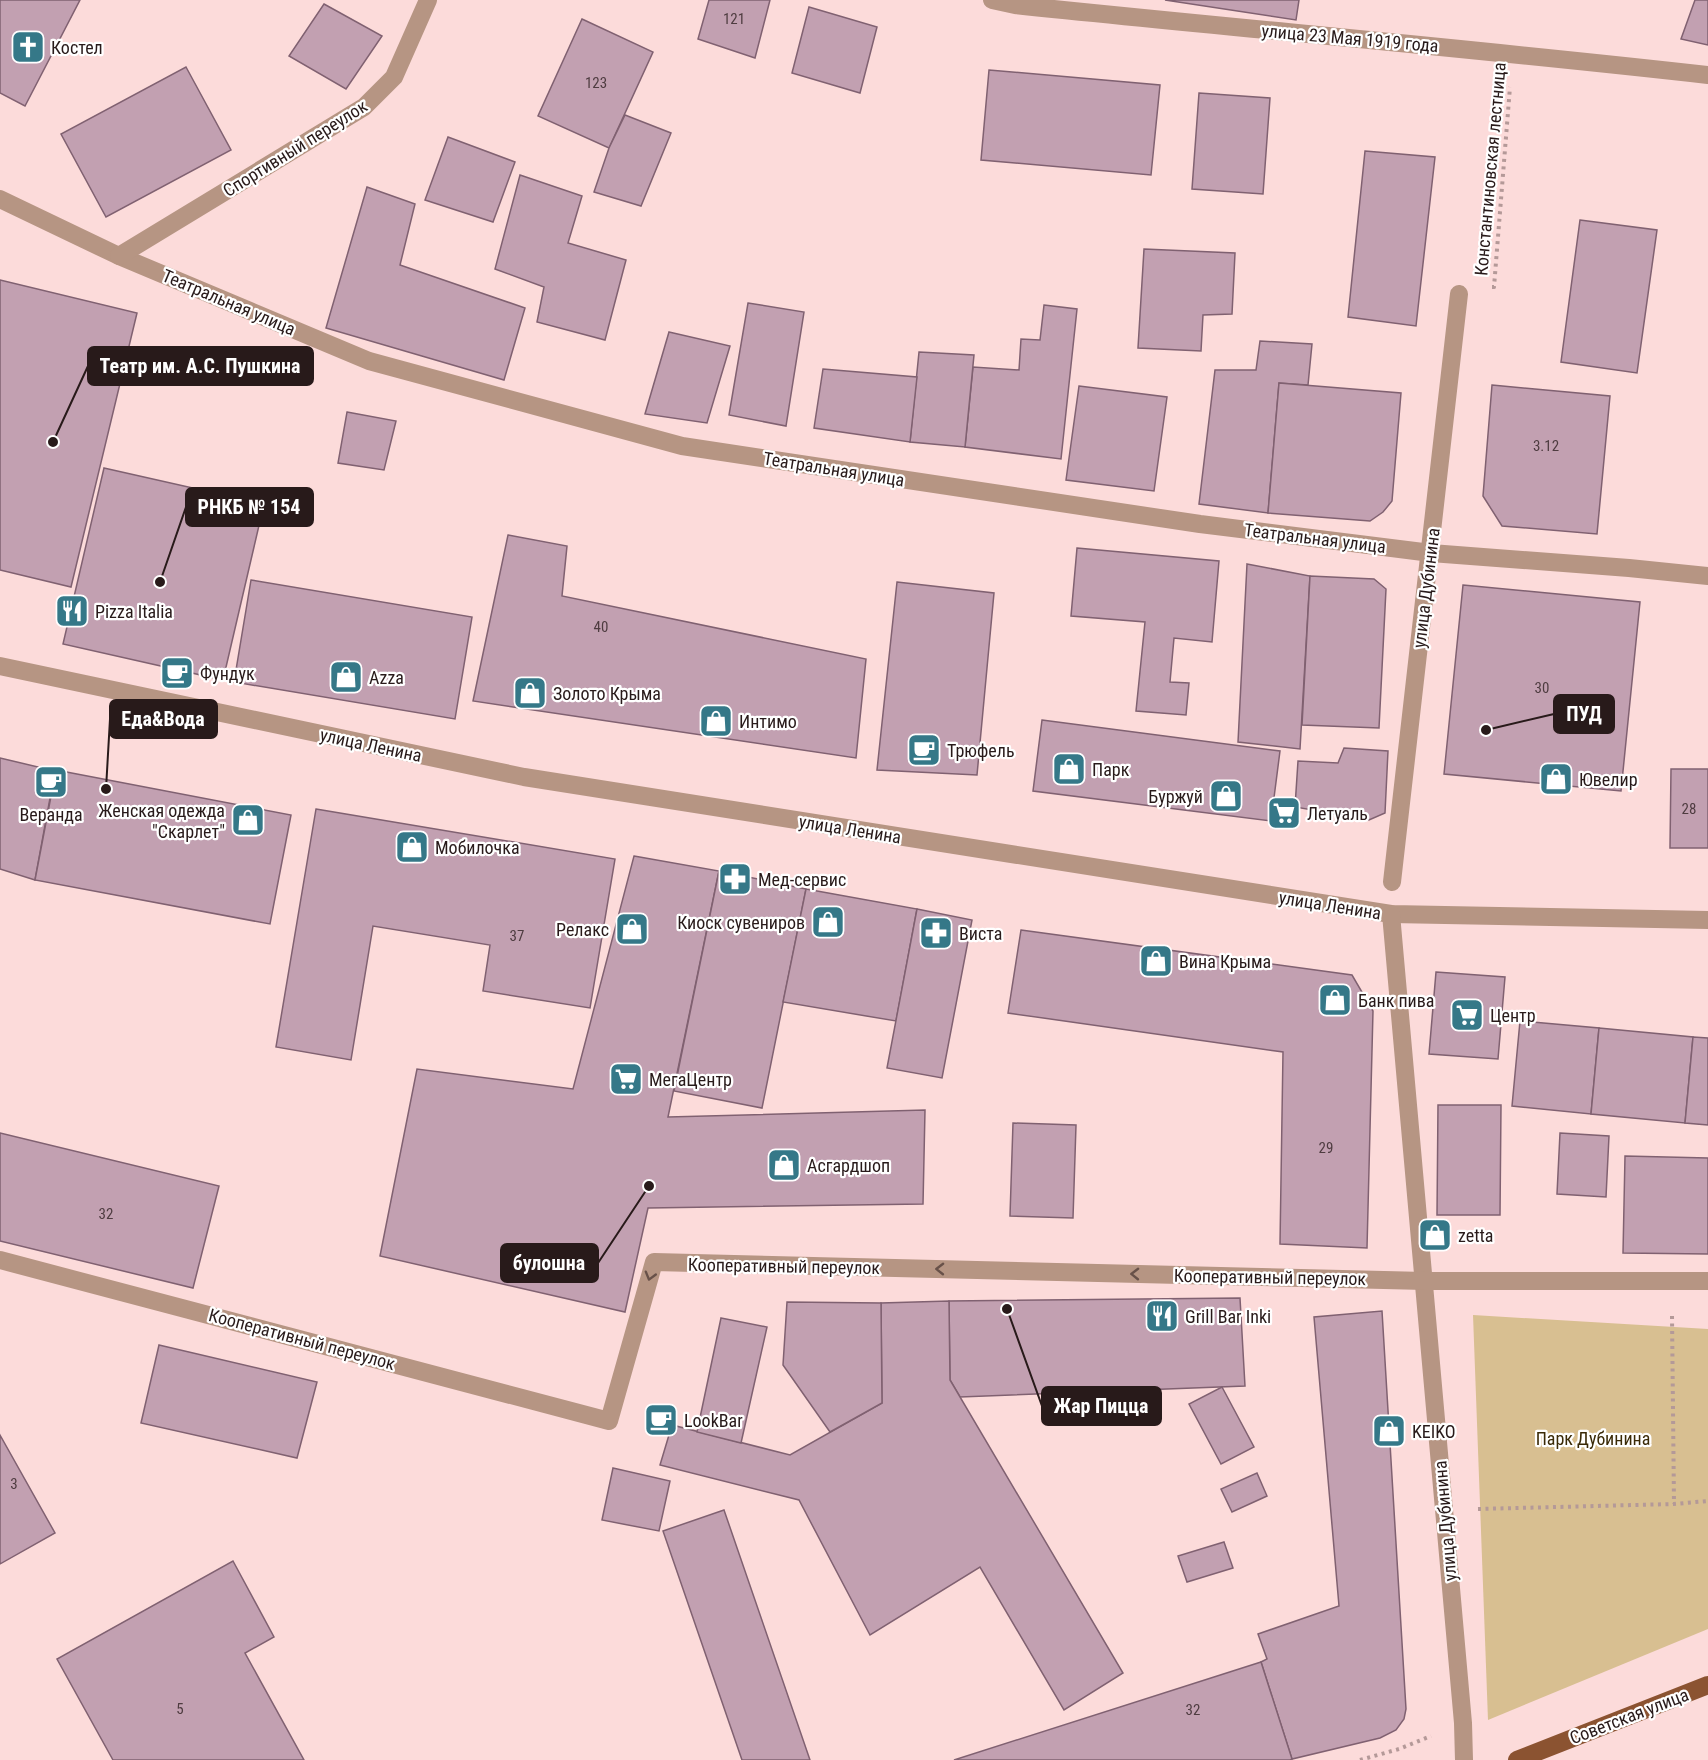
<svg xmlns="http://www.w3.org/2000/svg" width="1708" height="1760" font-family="'Roboto Condensed',sans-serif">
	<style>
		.green { fill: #d8bf91 }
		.building { fill: #c2a0b1; stroke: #806171; stroke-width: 1.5 }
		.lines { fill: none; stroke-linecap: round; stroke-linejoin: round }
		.path { stroke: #b49998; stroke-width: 4; stroke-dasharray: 3 4.5; stroke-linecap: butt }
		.minor { stroke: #b69583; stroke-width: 18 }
		.major { stroke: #8b5331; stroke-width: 18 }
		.oneway { stroke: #685149 }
		.labels { text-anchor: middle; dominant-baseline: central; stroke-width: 4.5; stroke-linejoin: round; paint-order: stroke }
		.number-label { font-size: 15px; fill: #4e3c40 }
		.street-label { font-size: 18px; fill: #281a1a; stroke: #fff }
		.poi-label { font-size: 18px; fill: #281a1a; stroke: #fff; text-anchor: start }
		.park-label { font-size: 18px; fill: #3a2a07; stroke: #fff }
		.leader { fill: none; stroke: #281a1a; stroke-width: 2 }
		.callout-dot { fill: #281a1a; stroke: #fff; stroke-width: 2 }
		.callout { fill: #281a1a; stroke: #281a1a; stroke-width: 2 }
		.callout-label { font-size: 20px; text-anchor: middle; font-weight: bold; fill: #fff }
	</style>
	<rect width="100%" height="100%" fill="#fcdbda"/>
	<!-- green -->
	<path class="green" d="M1473,1315l235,14v300l-220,91z"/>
	<!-- building -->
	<g class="building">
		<path d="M0,0h80l-55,106 -25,-13z"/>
		<path d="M709,0h61l-15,58 -57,-19z"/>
		<path d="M1165,0h134l-3,20z"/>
		<path d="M1695,0h13v45l-27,-6z"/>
		<path d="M324,4l58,32 -36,53 -57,-33z"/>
		<path d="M809,7l68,20 -17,66 -68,-20z"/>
		<path d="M582,19l71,33 -44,96 -71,-32z"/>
		<path d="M186,67l45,83 -125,67 -45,-83z"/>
		<path d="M989,70l171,15 -9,90 -170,-15z"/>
		<path d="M1199,93l71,5 -7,96 -71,-5z"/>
		<path d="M625,115l46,18 -30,73 -47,-14 15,-44z"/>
		<path d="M448,137l67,25 -22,60 -68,-22z"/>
		<path d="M1365,151l70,6 -19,169 -68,-9z"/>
		<path d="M520,175l62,21 -14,47 58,17 -21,80 -68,-18 7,-35 -49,-18z"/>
		<path d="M367,187l48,17 -15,61 125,43 -21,72 -178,-52z"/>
		<path d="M1580,220l77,10 -20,143 -76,-11z"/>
		<path d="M1144,249l91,4 -3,61 -29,1 -2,36 -63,-3z"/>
		<path d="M0,280l137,33 -66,274 -71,-17z"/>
		<path d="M748,303l56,9 -18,114 -57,-11z"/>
		<path d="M1044,305l33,4 -16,150 -96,-12 8,-80 46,3 2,-31 19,1z"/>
		<path d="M669,332l61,14 -23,77 -62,-9z"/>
		<path d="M1260,341l52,3 -4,41 -29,-2 -11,130 -69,-9 16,-134h41z"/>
		<path d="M919,352l55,3 -9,92 -55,-5z"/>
		<path d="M823,369l94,8 -7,65 -96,-14z"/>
		<path d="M1279,383l122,10 -9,108 -9,11 -13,9 -102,-8z"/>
		<path d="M1492,385l118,11 -13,138 -95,-8 -19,-30z"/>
		<path d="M1079,386l88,11 -13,94 -88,-11z"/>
		<path d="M347,412l49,9 -12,49 -46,-7z"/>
		<path d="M104,468l160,36 -41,176 -160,-36z"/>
		<path d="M508,535l59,11 -5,50 304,63 -10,99 -383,-57z"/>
		<path d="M1077,548l142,13 -7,81 -38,-4 -4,44 19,1 -3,32 -50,-4 9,-89 -74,-6z"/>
		<path d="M1247,564l63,12 -10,173 -62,-7z"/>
		<path d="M1310,576l64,3 12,10 -7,139 -77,-3z"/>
		<path d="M251,580l221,37 -17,102 -221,-37z"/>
		<path d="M897,582l97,11 -17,182 -100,-5z"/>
		<path d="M1463,585l177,17 -19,189 -177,-17z"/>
		<path d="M1042,720l238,31 -9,70 -238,-30z"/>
		<path d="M1344,748l44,3 -3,62 -16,7 -74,-13 3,-46 40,2z"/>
		<path d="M0,758l55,13 -20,109 -35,-11z"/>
		<path d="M1671,769h37v79h-38z"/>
		<path d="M56,770l235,45 -21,109 -235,-44z"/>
		<path d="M316,809l299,50 -25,149 -107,-17 7,-46 -117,-19 -22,134 -75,-13z"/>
		<path d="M634,856l85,15 -51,246 257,-7 -2,94 -275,4 -23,104 -245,-56 37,-187 156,20z"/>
		<path d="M719,871l87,18 -44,219 -88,-17z"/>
		<path d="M806,889l111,20 -21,112 -113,-19z"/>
		<path d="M917,909l55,11 -30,158 -55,-10z"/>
		<path d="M1021,930l331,45 21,36 -6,237 -87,-4 3,-192 -275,-39z"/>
		<path d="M1436,972l69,5 -7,82 -69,-5z"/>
		<path d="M1520,1021l79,7 -8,86 -79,-8z"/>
		<path d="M1599,1028l94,9 -8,86 -94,-9z"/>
		<path d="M1693,1037l15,1v87l-23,-2z"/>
		<path d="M1438,1105h63l-1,110h-63z"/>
		<path d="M1013,1123l63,2 -3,93 -63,-2z"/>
		<path d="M0,1133l219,53 -26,102 -193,-47z"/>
		<path d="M1560,1133l49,3 -3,61 -49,-3z"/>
		<path d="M1625,1156l83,2v96l-85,-1z"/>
		<path d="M1240,1298l5,88 -285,11 -10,-17 -1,-79z"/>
		<path d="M949,1301l1,79 173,293 -59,37 -84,-143 -110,68 -71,-135 -139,-35 12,-40 118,30 92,-52 -1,-100z"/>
		<path d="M787,1302l94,1 1,100 -52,29 -47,-67z"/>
		<path d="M1382,1311l24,398 -2,10 -8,11 -16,8 -88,21 -31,-97 6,-3 -9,-25 81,-28 -25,-289z"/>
		<path d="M721,1318l46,9 -26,116 -44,-11z"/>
		<path d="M159,1345l158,37 -20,76 -156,-35z"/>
		<path d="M1222,1387l32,60 -33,17 -32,-60z"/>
		<path d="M0,1435l55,98 -55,31z"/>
		<path d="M613,1468l57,13 -11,50 -57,-11z"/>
		<path d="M1257,1473l10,23 -35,16 -11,-23z"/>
		<path d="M724,1510l86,250h-68l-79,-229z"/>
		<path d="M1224,1542l9,26 -46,14 -9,-26z"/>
		<path d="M233,1561l41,76 -29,16 59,107h-191l-56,-101z"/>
		<path d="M1261,1662l31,97 -2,1h-336z"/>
	</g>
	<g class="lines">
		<!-- path -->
		<g class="path">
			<path d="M1492,287h2l16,-200"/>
			<path d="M1672,1316l2,188"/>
			<path d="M1478,1509l196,-5 34,-3"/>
			<path d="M1360,1760l39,-11 32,-13"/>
		</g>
		<!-- minor -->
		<g class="minor">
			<path d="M992,0l23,5c231,24 462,44 693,70"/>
			<path d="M0,199l119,57 250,105 313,85 518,78 231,29 198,15 79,8"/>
			<path d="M119,256l245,-149 30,-30 34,-77"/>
			<path d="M0,666l524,111 867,137 317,6"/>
			<path d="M1392,882l67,-588"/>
			<path d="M1391,914l72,809 1,37"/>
			<path d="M0,1260l609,161 45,-159 771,19h283"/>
		</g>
		<!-- major -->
		<path class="major" d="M1517,1760l191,-75"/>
	</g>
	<!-- one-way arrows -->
	<defs><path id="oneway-chevron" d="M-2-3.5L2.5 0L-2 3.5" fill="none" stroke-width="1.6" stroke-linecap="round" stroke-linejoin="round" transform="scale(1.5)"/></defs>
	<g class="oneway">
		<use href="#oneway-chevron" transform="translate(940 1269) rotate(-179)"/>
		<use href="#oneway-chevron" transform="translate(1135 1274) rotate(-179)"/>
		<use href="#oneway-chevron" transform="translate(650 1276) rotate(106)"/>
	</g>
	<!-- icons -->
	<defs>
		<symbol id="church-square" viewBox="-11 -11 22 22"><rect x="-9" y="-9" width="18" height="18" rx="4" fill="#357888" stroke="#fff"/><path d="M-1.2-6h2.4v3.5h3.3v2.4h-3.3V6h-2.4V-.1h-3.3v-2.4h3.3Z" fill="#fff"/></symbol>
		<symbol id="restaurant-square" viewBox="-11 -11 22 22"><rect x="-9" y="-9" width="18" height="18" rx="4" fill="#357888" stroke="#fff"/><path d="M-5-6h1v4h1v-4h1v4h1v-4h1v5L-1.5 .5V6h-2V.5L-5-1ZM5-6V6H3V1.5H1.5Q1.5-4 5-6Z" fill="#fff"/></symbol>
		<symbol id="cafe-square" viewBox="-11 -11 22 22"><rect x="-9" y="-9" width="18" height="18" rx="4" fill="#357888" stroke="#fff"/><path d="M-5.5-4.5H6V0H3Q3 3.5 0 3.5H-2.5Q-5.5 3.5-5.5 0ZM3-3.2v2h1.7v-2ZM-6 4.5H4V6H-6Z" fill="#fff"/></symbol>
		<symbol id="shop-square" viewBox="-11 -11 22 22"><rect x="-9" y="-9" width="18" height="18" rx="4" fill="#357888" stroke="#fff"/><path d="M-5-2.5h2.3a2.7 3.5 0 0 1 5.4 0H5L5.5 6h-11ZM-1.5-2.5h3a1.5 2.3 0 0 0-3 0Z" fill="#fff"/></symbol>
		<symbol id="supermarket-square" viewBox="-11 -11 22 22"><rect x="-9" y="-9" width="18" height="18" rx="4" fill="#357888" stroke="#fff"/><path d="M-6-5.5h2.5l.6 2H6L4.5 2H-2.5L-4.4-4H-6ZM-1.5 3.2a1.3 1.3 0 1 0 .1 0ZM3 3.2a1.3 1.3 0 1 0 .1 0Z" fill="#fff"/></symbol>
		<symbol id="pharmacy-square" viewBox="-11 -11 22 22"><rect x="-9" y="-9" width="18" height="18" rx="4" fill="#357888" stroke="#fff"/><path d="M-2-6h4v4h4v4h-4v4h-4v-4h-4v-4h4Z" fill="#fff"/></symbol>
	</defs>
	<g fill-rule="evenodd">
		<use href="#church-square" x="9" y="28" width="38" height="38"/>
		<use href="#restaurant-square" x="53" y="592" width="38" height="38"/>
		<use href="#cafe-square" x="158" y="654" width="38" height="38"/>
		<use href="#shop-square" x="327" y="658" width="38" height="38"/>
		<use href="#shop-square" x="511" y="674" width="38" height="38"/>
		<use href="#shop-square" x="697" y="702" width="38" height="38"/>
		<use href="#cafe-square" x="905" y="731" width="38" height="38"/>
		<use href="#shop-square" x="1050" y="750" width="38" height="38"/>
		<use href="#shop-square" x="1537" y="760" width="38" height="38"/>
		<use href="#cafe-square" x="32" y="763" width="38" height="38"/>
		<use href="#shop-square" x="1207" y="777" width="38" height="38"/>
		<use href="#supermarket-square" x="1265" y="794" width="38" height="38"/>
		<use href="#shop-square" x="229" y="801" width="38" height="38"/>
		<use href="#shop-square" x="393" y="828" width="38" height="38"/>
		<use href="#pharmacy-square" x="716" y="860" width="38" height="38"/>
		<use href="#shop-square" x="809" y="903" width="38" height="38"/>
		<use href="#shop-square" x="613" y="910" width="38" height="38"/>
		<use href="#pharmacy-square" x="917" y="914" width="38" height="38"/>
		<use href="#shop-square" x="1137" y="942" width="38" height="38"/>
		<use href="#shop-square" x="1316" y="981" width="38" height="38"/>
		<use href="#supermarket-square" x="1448" y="996" width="38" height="38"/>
		<use href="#supermarket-square" x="607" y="1060" width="38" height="38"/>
		<use href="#shop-square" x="765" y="1146" width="38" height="38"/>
		<use href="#shop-square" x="1416" y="1216" width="38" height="38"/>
		<use href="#restaurant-square" x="1143" y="1297" width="38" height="38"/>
		<use href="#cafe-square" x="642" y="1401" width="38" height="38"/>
		<use href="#shop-square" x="1370" y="1412" width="38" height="38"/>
	</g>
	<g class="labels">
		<!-- number labels -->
		<g class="number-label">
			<text x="734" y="19">121</text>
			<text x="596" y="83">123</text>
			<text x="1546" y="446">3.12</text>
			<text x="601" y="627">40</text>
			<text x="1542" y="688">30</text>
			<text x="1689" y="809">28</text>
			<text x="517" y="936">37</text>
			<text x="1326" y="1148">29</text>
			<text x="106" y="1214">32</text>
			<text x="14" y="1484">3</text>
			<text x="180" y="1709">5</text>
			<text x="1193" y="1710">32</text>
		</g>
		<!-- street labels -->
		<g class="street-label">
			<text transform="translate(1350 38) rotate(5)">улица 23 Мая 1919 года</text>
			<text transform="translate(295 148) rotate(-32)">Спортивный переулок</text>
			<text transform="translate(1490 169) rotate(-85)">Константиновская лестница</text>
			<text transform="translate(229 302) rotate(23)">Театральная улица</text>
			<text transform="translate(834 469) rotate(9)">Театральная улица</text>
			<text transform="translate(1315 538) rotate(7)">Театральная улица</text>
			<text transform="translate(1426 588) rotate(-83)">улица Дубинина</text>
			<text transform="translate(371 745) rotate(12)">улица Ленина</text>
			<text transform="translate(850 829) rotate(9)">улица Ленина</text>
			<text transform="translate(1330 905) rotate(9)">улица Ленина</text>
			<text transform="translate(784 1266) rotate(1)">Кооперативный переулок</text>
			<text transform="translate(1270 1277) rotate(1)">Кооперативный переулок</text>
			<text transform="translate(302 1339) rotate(15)">Кооперативный переулок</text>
			<text transform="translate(1445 1521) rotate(-95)">улица Дубинина</text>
			<text transform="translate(1629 1716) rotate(-21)">Советская улица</text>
		</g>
		<!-- poi labels -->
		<g class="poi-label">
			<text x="51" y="47">Костел</text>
			<text x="95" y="611">Pizza Italia</text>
			<text x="200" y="673">Фундук</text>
			<text x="369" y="677">Azza</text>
			<text x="553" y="693">Золото Крыма</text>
			<text x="739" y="721">Интимо</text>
			<text x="947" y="750">Трюфель</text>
			<text x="1092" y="769">Парк</text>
			<text x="1579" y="779">Ювелир</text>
			<text x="1203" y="796" text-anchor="end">Буржуй</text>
			<text x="225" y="810" text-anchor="end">Женская одежда<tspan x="225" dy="21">"Скарлет"</tspan></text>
			<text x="1307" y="813">Летуаль</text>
			<text x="51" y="814" text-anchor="middle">Веранда</text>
			<text x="435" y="847">Мобилочка</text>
			<text x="758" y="879">Мед-сервис</text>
			<text x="805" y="922" text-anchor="end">Киоск сувениров</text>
			<text x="609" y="929" text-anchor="end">Релакс</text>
			<text x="959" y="933">Виста</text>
			<text x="1179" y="961">Вина Крыма</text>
			<text x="1358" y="1000">Банк пива</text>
			<text x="1490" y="1015">Центр</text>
			<text x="649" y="1079">МегаЦентр</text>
			<text x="807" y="1165">Асгардшоп</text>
			<text x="1458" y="1235">zetta</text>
			<text x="1185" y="1316">Grill Bar Inki</text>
			<text x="684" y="1420">LookBar</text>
			<text x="1412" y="1431">KEIKO</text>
		</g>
		<!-- park labels -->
		<g class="park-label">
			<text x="1593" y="1438">Парк Дубинина</text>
		</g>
	</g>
	<!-- callouts -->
	<path class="leader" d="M53 442L88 366M160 582L186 507M1486 730L1554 714M106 789L110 719M649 1186L598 1263M1007 1309L1042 1406"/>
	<g class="callout-dot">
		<circle cx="53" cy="442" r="6"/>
		<circle cx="160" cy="582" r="6"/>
		<circle cx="1486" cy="730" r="6"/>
		<circle cx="106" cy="789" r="6"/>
		<circle cx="649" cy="1186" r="6"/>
		<circle cx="1007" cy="1309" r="6"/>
	</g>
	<g class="callout">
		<rect x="88" y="347" width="225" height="38" rx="6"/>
		<rect x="186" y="488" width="127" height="38" rx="6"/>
		<rect x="1554" y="695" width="60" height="38" rx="6"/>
		<rect x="110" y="700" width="107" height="38" rx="6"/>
		<rect x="501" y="1244" width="97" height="38" rx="6"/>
		<rect x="1042" y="1387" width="119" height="38" rx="6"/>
	</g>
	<g class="callout-label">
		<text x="200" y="373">Театр им. А.С. Пушкина</text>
		<text x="249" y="514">РНКБ № 154</text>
		<text x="1584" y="721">ПУД</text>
		<text x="163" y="726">Еда&amp;Вода</text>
		<text x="549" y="1270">булошна</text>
		<text x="1101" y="1413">Жар Пицца</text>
	</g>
</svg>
